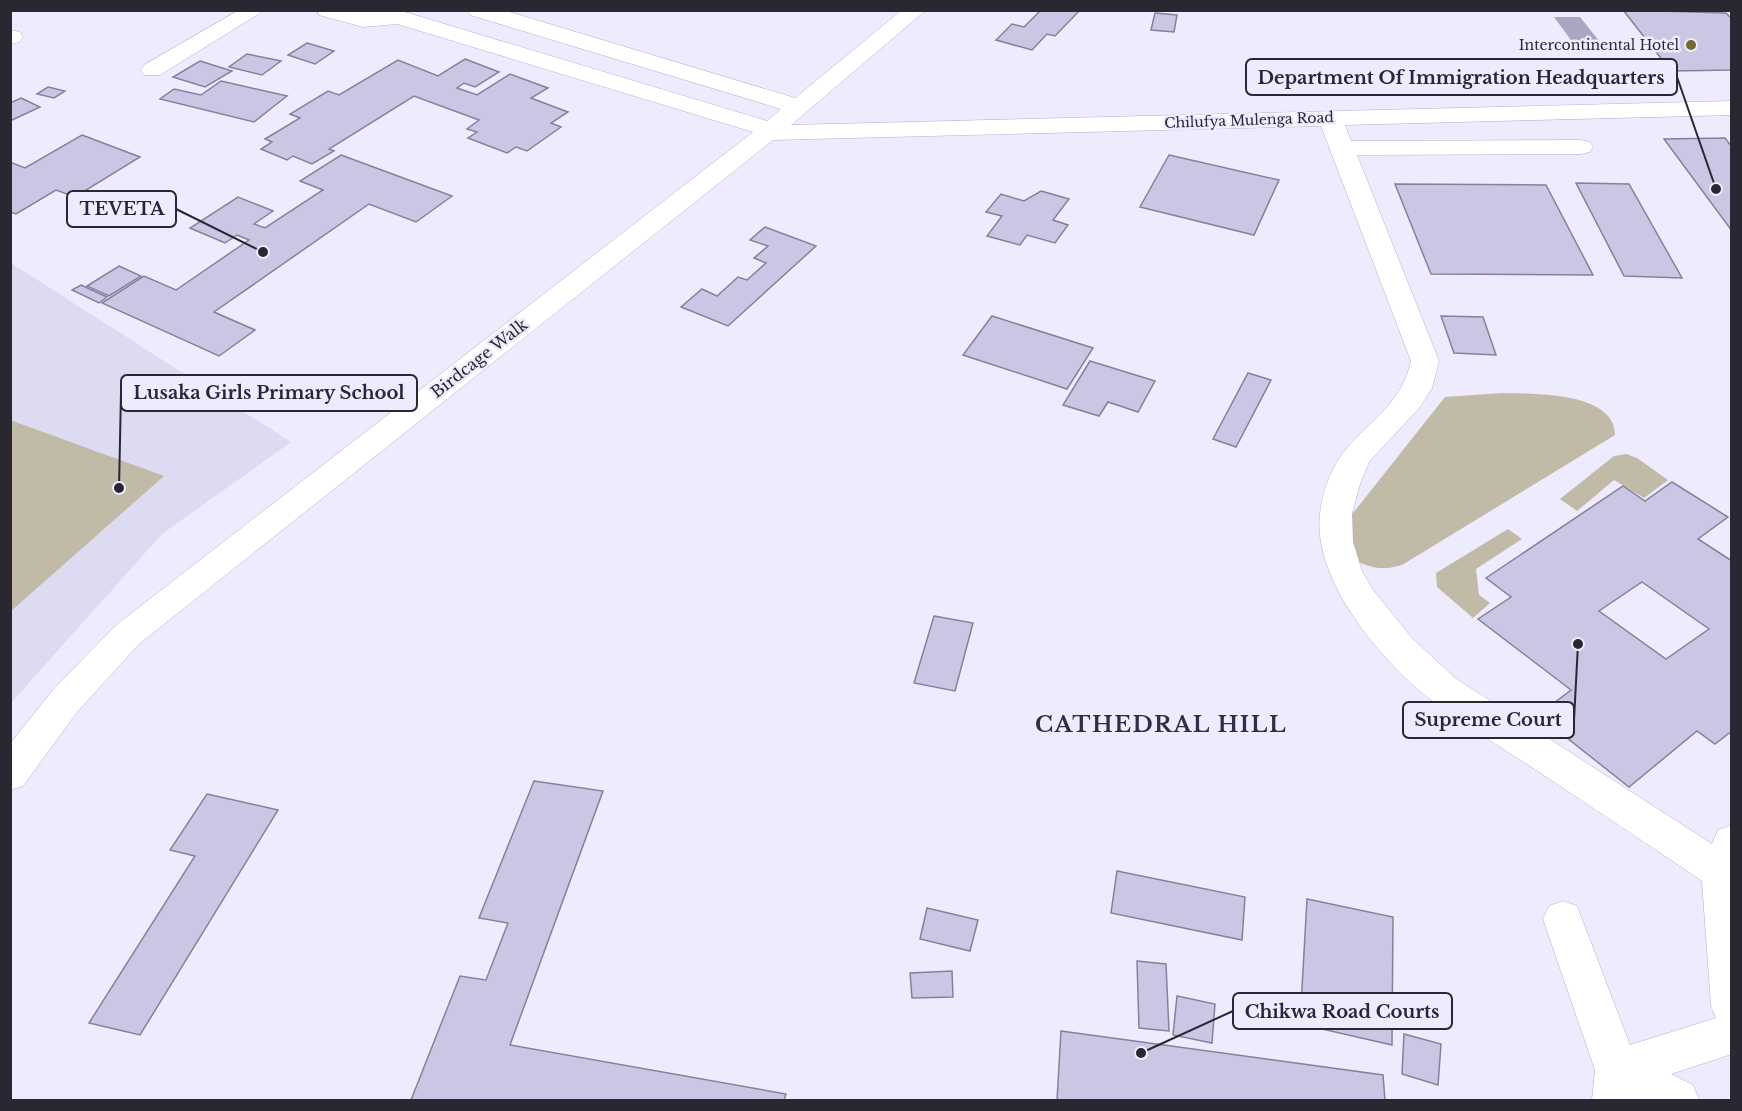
<svg xmlns="http://www.w3.org/2000/svg" width="1742" height="1111" font-family="'Libre Baskerville',serif">
	<style>
		.built { fill: #dddbf1 }
		.green { fill: #c0baa7 }
		.water { fill: #a9a5c2 }
		.building { fill: #cac6e3; stroke: #85819d; stroke-width: 1.5; fill-rule: evenodd }
		.lines { fill: none; stroke-linecap: round; stroke-linejoin: round }
		.minor-casing { stroke: #b3afcc; stroke-width: 1 }
		.minor { fill: #fff; fill-rule: evenodd }
		.poi-dot { fill: #776735; stroke: #eeebfe; stroke-width: 2 }
		.labels { text-anchor: middle; dominant-baseline: central; stroke-width: 5; stroke-linejoin: round; paint-order: stroke }
		.far-poi-label { font-size: 14px; fill: #282732; stroke: #eeebfe; text-anchor: end }
		.far-street-label { font-size: 14px; fill: #282732; stroke: #eeebfe }
		.street-label { font-size: 16px; fill: #282732; stroke: #eeebfe }
		.district-label { font-size: 22px; font-weight: bold; letter-spacing: 1.5px; fill: #312d44; stroke: #eeebfe }
		.leader { fill: none; stroke: #282732; stroke-width: 2 }
		.callout-dot { fill: #282732; stroke: #eeebfe; stroke-width: 2 }
		.callout { fill: #eeebfe; stroke: #282732; stroke-width: 2 }
		.callout-label { font-size: 18px; text-anchor: middle; font-weight: bold; fill: #282732 }
	</style>
	<rect width="100%" height="100%" fill="#eeebfe"/>
	<!-- built -->
	<path class="built" d="M11,263l280,179 -129,92 -151,169z"/>
	<!-- green -->
	<g class="green">
		<path d="M1502,393c29,1 113,-2 113,42l-213,130c-19,6 -34,3 -51,-7l-9,-31 103,-130z"/>
		<path d="M10,420l154,56 -153,135h-1z"/>
		<path d="M1626,454l11,4 31,22 -24,18 -30,-18 -37,31 -17,-12 54,-43z"/>
		<path d="M1508,529l14,10 -46,30 3,26 11,8 -17,15 -36,-31 -1,-14z"/>
	</g>
	<!-- water -->
	<path class="water" d="M1554,17h26l23,29 -27,1z"/>
	<!-- building -->
	<g class="building">
		<path d="M1041,10h39l-25,26 -8,-2 -15,16 -36,-10 16,-16 12,3z"/>
		<path d="M1623,10l103,3 6,6v51l-61,1z"/>
		<path d="M1155,13l22,2 -3,17 -23,-2z"/>
		<path d="M307,43l27,8 -19,13 -27,-9z"/>
		<path d="M247,54l34,7 -19,14 -33,-8z"/>
		<path d="M465,59l34,13 -24,15 -11,-4 -7,5 20,7 33,-21 38,14 -17,10 37,14 -17,11 10,4 -34,24 -11,-4 -9,6 -39,-15 9,-6 -10,-3 12,-9 -65,-24 -85,53 5,2 -22,13 -19,-8 -6,4 -26,-11 11,-7 -7,-3 35,-21 -10,-4 38,-23 11,4 59,-35 40,16z"/>
		<path d="M200,61l32,10 -27,16 -32,-10z"/>
		<path d="M221,81l66,15 -33,26 -94,-23 14,-10 27,6z"/>
		<path d="M48,87l17,4 -11,7 -17,-4z"/>
		<path d="M21,98l19,9 -30,14v-18z"/>
		<path d="M82,135l58,22 -65,40 -19,-7 -40,24 -6,-2v-50l15,6z"/>
		<path d="M1725,138l7,9v84l-68,-92z"/>
		<path d="M341,155l111,41 -36,26 -47,-18 -155,108 41,18 -36,26 -117,-53 42,-27 32,14 73,-50 -12,-5 -12,8 -35,-15 48,-31 35,14 -19,13 11,4 58,-38 -23,-9z"/>
		<path d="M1169,155l110,25 -25,55 -114,-28z"/>
		<path d="M1576,183l53,1 53,94 -58,-2z"/>
		<path d="M1395,184l151,1 47,90 -162,-1z"/>
		<path d="M1041,191l28,8 -16,21 15,5 -13,18 -28,-8 -7,10 -33,-9 15,-20 -16,-4 15,-18 23,7z"/>
		<path d="M765,227l51,19 -88,80 -47,-19 21,-18 15,7 21,-19 9,3 19,-17 -12,-5 14,-12 -18,-6z"/>
		<path d="M119,266l22,10 -32,20 -22,-10z"/>
		<path d="M81,285l26,12 -8,6 -27,-13z"/>
		<path d="M992,316l101,32 -26,41 -104,-34z"/>
		<path d="M1441,316l42,1 13,38 -42,-2z"/>
		<path d="M1090,361l65,20 -17,31 -30,-10 -9,14 -36,-11z"/>
		<path d="M1248,373l23,7 -35,67 -23,-8z"/>
		<path d="M1672,482l56,35 -30,22 34,22v170l-17,13 -18,-13 -68,56 -91,-72 33,-25 -93,-71 33,-22 -25,-19 137,-92 22,15zM1642,582l67,47 -43,30 -67,-48z"/>
		<path d="M934,616l39,7 -18,68 -41,-8z"/>
		<path d="M534,781l69,10 -93,254 276,49 -2,6h-373l49,-124 26,4 22,-57 -29,-5z"/>
		<path d="M207,794l71,16 -138,225 -51,-12 106,-167 -25,-6z"/>
		<path d="M1117,871l128,26 -3,43 -131,-27z"/>
		<path d="M1307,899l86,18 -1,128 -92,-21z"/>
		<path d="M927,908l51,12 -8,31 -50,-12z"/>
		<path d="M1137,961l29,3 3,67 -30,-3z"/>
		<path d="M952,971l1,26 -41,1 -2,-25z"/>
		<path d="M1177,996l38,8 -3,39 -39,-8z"/>
		<path d="M1061,1031l322,44 2,25h-328z"/>
		<path d="M1404,1034l37,10 -3,41 -36,-11z"/>
	</g>
	<g class="lines">
		<defs>
			<g id="minor">
				<path d="M239,10h26l-105,65h-16l-3,-5 3,-5z"/>
				<path d="M317,10c27,0 53,3 81,0l369,111 14,-12 -311,-94 -2,-5h35l292,88 107,-88h24l-135,115 941,-24v14l-387,10 6,16 230,-1 9,2 3,5 -3,5 -9,2 -224,1 82,206 -7,27 -12,19 -51,55 -9,22 -8,29 1,29 9,29 11,19 39,48 43,40 257,166 6,-14 14,-5v229l-61,20 22,11 6,15h-107l3,-30 -52,-151 6,-13 14,-5 14,5 53,139 86,-27 -5,-12 -9,-125c-50,-34 -101,-68 -151,-101 -40,-27 -83,-52 -121,-81 -49,-38 -118,-120 -110,-185 2,-22 13,-51 28,-67 25,-28 55,-47 63,-86l-90,-235 -548,14 -634,504 -62,68 -54,74 -13,4v-46l42,-53 63,-65 638,-494 -356,-108 -34,3 -44,-12z"/>
				<path d="M10,30l10,2 3,5 -3,5 -10,2z"/>
			</g>
		</defs>
		<!-- minor casing -->
		<use href="#minor" class="minor-casing"/>
		<!-- minor -->
		<use href="#minor" class="minor"/>
	</g>
	<!-- markers -->
	<circle class="poi-dot" cx="1691" cy="45" r="6"/>
	<g class="labels">
		<!-- far-poi labels -->
		<g class="far-poi-label">
			<text x="1679" y="45">Intercontinental Hotel</text>
		</g>
		<!-- far-street labels -->
		<g class="far-street-label">
			<text transform="translate(1249 120) rotate(-2)">Chilufya Mulenga Road</text>
		</g>
		<!-- street labels -->
		<g class="street-label">
			<text transform="translate(479 358) rotate(-38)">Birdcage Walk</text>
		</g>
		<!-- district labels -->
		<g class="district-label">
			<text x="1161" y="724">CATHEDRAL HILL</text>
		</g>
	</g>
	<!-- callouts -->
	<path class="leader" d="M1716 189L1677 77M263 252L176 209M119 488L121 393M1578 644L1574 720M1141 1053L1233 1011"/>
	<g class="callout-dot">
		<circle cx="1716" cy="189" r="6"/>
		<circle cx="263" cy="252" r="6"/>
		<circle cx="119" cy="488" r="6"/>
		<circle cx="1578" cy="644" r="6"/>
		<circle cx="1141" cy="1053" r="6"/>
	</g>
	<g class="callout">
		<rect x="1246" y="59" width="431" height="36" rx="6"/>
		<rect x="67" y="191" width="109" height="36" rx="6"/>
		<rect x="121" y="375" width="296" height="36" rx="6"/>
		<rect x="1403" y="702" width="171" height="36" rx="6"/>
		<rect x="1233" y="993" width="219" height="36" rx="6"/>
	</g>
	<g class="callout-label">
		<text x="1461" y="84">Department Of Immigration Headquarters</text>
		<text x="122" y="215">TEVETA</text>
		<text x="269" y="399">Lusaka Girls Primary School</text>
		<text x="1488" y="726">Supreme Court</text>
		<text x="1342" y="1018">Chikwa Road Courts</text>
	</g>
	<!-- border -->
	<rect width="1742" height="1111" fill="none" stroke="#282732" stroke-width="24"/>
</svg>
